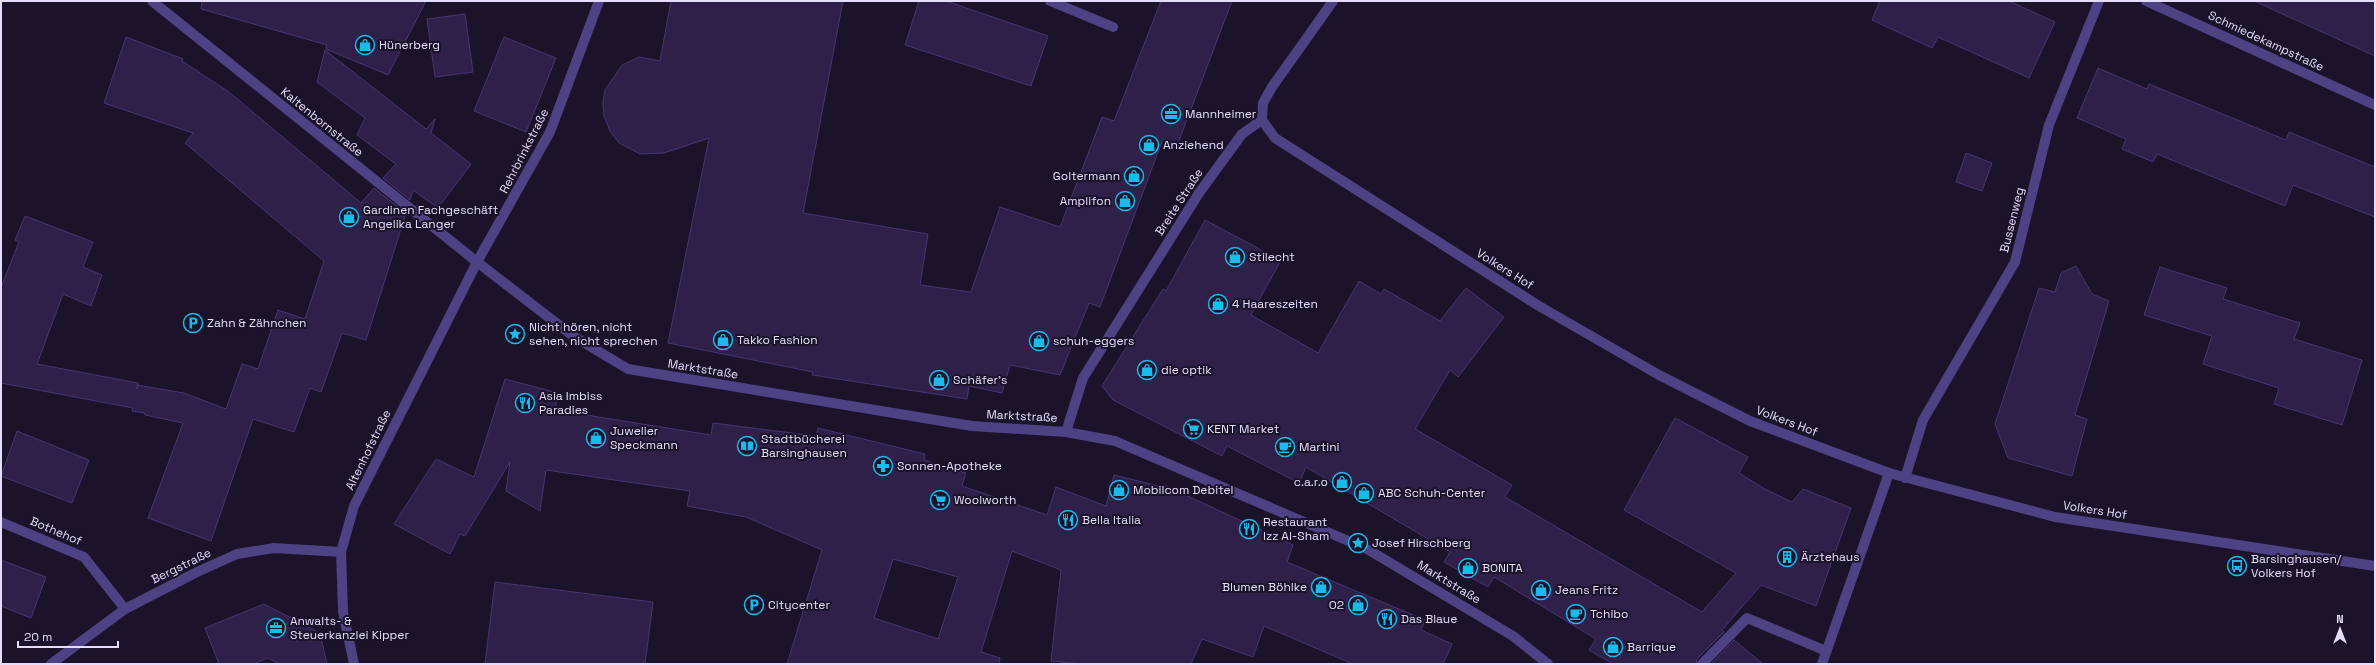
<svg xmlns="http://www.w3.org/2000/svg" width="2376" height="665" font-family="'Space Grotesk',sans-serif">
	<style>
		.building { fill: #2e2048; stroke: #493472; fill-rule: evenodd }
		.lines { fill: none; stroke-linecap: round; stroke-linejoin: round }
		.pedestrian { stroke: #4d4284; stroke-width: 10 }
		.minor { stroke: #4d4284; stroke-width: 10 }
		.labels { text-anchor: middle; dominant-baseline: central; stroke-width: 4; stroke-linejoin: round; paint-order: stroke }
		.street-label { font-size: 12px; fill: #e5ddfc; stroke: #1a1329 }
		.poi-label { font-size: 12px; fill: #e5ddfc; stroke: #1a1329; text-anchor: start }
	</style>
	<rect width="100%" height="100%" fill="#1a1329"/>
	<!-- building -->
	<g class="building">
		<path d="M202,1h224l-38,74 -62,-26 1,-4 -126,-36z"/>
		<path d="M671,1h172l-40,212 125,21 -8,51 51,7 29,-85 60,20 42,-110 12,4 47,-120h71l-55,145 -14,-7 -63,168 -11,-4 -29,72 -50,-10 -8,28 -33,-7 -2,13 -155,-24 1,-3 -145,-29 41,-205 -45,15 -24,1 -21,-11 -9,-12 -6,-15 -1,-13 2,-13 17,-25 17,-8 21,4z"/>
		<path d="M919,1h27l102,35 -17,50 -126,-41z"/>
		<path d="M1880,1h129l46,21 -26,56 -91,-41 -6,11 -60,-28z"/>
		<path d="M2254,1h121v55z"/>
		<path d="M465,14l8,58 -38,5 -8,-58z"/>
		<path d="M126,37l57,22 -1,2 47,31 132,111 13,-15 32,25 -40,127 -24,-7 -21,59 -11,-4 -16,44 -41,-13 -42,122 -63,-23 35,-95 -38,-8v-2l-13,-2 1,-3 -132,-25v-96l18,-45 -4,-2 10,-24 68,26 -10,25 19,8 -11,31 -28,-12 -26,70 101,19 -1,6v-4l47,8 42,16 16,-45 16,5 20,-59 27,9 19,-58 -139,-118 8,-10 -89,-30z"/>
		<path d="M504,37l52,21 -30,74 -52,-21z"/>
		<path d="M325,50l101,79 9,-10 -4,14 40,31 -33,44 -25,-18 -3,10 -27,-22 13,-14 -39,-29 8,-17 -48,-36z"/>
		<path d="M2098,68l49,21 2,-5 137,56 3,-8 86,35v50l-82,-32 -8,21 -128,-52 -4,8 -31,-13 4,-10 -49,-21z"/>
		<path d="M1966,153l26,10 -10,28 -26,-9z"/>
		<path d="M1205,220l51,27 24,15 -29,53 67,38 41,-72 22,13 3,-5 56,32 26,-33 38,29 -46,60 -8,-7 -35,59 97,56 -7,12 197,115 34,-39 -112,-63 51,-92 73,39 -9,16 26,16 27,13 11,-13 48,19 -35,98 -55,-21 -39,45 2,2 -27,27 -1,5h-83l-24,-14 7,-11 -102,-62 -6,10 -44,-25 6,-10 -144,-85 -7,16 -72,-37 -5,10 -109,-56 -11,-14 61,-97 3,2z"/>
		<path d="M2076,266l16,28 17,7 -34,114 12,4 -15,57 -64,-18 -13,-34 44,-136 16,4 6,-19z"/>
		<path d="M2160,267l67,21 -4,11 77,24 -6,16 68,21 -20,65 -68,-21 5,-16 -76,-24 9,-28 -68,-21z"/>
		<path d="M505,379l53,14 -3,17 156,25 2,-12 103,13 2,-8 107,26 -1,6 42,13 -4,13 85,29 9,-28 50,19 8,-31 49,12 1,-2 129,60 -6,17 138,58 -4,10 31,14 -9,20h-90l-89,-38 -11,31 -51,-18 -11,25h-109l-31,-3 10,-91 -49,-19 -31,101 19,6 -1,6h-212l35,-114 -76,-33 -59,-11 3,-15 -144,-21 -6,41 -34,-20 4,-29 -45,74 -5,-2 -10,20 -56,-30 42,-65 38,18zM893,559l65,18 -20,62 -64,-21z"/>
		<path d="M17,431l72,29 -17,43 -71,-27z"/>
		<path d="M1,560l45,17 -15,41 -30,-12z"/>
		<path d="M495,582l158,20 -8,62h-160z"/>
		<path d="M264,604l56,29 7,31h-48l-11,-6 -15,6h-34l-14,-36z"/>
		<path d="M1734,640l29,24h-52z"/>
	</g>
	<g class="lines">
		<!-- pedestrian -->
		<g class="pedestrian">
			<path d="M477,262l96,74 55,33 344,57 94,6 49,9 252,108 146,87 35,28"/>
			<path d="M1066,432l17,-54 116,-185"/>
			<path d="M1702,664l45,-46 79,33"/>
			<path d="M1822,664l67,-191"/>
		</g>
		<!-- minor -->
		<g class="minor">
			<path d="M152,1l325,261"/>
			<path d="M1050,1l63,26"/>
			<path d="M2146,1l229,104"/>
			<path d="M1262,120l13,18 264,168 120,69 91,46 139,52 166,44 320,49"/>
			<path d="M1262,120l1,-17 9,-16 61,-86"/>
			<path d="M1199,193l43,-59 20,-14"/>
			<path d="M1905,478l18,-58 92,-158 34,-137 50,-124"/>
			<path d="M1,522l83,35 41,52"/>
			<path d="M51,664l74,-55 72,-37 40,-18 37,-6 67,4"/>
			<path d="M354,664l-11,-52 -2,-60 13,-46 123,-244 73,-130 49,-131"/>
		</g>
	</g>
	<!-- icons -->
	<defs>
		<symbol id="shop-ring" viewBox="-11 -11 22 22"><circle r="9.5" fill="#1a1329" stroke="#1abbec" stroke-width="1.5"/><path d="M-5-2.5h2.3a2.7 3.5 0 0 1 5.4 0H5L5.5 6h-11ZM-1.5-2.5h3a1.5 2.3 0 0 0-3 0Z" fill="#1abbec"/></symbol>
		<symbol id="office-ring" viewBox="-11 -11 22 22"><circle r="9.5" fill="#1a1329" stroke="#1abbec" stroke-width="1.5"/><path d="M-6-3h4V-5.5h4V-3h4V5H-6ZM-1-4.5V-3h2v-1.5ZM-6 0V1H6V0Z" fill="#1abbec"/></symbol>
		<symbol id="parking-ring" viewBox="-11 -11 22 22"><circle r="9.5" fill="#1a1329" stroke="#1abbec" stroke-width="1.5"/><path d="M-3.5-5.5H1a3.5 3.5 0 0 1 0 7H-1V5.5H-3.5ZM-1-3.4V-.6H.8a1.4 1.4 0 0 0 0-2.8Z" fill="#1abbec"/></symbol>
		<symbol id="sight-ring" viewBox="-11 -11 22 22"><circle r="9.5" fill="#1a1329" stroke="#1abbec" stroke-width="1.5"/><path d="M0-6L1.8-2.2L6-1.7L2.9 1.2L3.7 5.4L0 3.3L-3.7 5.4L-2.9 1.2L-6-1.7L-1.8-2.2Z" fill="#1abbec"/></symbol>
		<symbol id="restaurant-ring" viewBox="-11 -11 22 22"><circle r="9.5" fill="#1a1329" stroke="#1abbec" stroke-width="1.5"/><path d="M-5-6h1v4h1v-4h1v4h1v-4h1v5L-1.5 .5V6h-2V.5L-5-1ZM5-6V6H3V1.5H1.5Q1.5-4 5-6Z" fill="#1abbec"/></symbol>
		<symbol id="supermarket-ring" viewBox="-11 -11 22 22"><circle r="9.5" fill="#1a1329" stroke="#1abbec" stroke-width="1.5"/><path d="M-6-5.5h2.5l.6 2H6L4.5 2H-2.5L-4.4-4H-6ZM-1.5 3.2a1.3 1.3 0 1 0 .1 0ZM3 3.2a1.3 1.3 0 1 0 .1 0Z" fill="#1abbec"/></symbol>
		<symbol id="library-ring" viewBox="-11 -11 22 22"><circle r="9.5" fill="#1a1329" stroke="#1abbec" stroke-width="1.5"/><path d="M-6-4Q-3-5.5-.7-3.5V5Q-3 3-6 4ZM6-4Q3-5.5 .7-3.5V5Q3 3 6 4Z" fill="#1abbec"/></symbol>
		<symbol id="cafe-ring" viewBox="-11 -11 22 22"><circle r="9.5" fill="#1a1329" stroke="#1abbec" stroke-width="1.5"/><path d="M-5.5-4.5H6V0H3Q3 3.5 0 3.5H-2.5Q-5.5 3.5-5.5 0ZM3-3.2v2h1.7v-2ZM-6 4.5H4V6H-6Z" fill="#1abbec"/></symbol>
		<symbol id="pharmacy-ring" viewBox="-11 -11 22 22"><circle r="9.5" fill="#1a1329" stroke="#1abbec" stroke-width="1.5"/><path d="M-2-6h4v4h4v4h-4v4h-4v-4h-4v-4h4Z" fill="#1abbec"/></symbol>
		<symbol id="building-ring" viewBox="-11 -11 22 22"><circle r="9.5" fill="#1a1329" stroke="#1abbec" stroke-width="1.5"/><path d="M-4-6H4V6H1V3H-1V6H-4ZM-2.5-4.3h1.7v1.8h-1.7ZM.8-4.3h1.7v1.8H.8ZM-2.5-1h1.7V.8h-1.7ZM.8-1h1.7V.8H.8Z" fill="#1abbec"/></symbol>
		<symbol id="bus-ring" viewBox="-11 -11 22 22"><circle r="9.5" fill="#1a1329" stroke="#1abbec" stroke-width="1.5"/><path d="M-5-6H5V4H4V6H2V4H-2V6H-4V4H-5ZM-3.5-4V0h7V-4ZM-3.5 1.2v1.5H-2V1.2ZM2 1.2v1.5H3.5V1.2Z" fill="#1abbec"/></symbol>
	</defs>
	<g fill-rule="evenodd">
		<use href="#shop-ring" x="354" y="34" width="22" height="22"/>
		<use href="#office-ring" x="1160" y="103" width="22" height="22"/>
		<use href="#shop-ring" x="1138" y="134" width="22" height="22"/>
		<use href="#shop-ring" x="1123" y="165" width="22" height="22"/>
		<use href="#shop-ring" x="1114" y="190" width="22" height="22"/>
		<use href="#shop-ring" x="338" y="206" width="22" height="22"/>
		<use href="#shop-ring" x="1224" y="246" width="22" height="22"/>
		<use href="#shop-ring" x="1207" y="293" width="22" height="22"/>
		<use href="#parking-ring" x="182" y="312" width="22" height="22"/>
		<use href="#sight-ring" x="504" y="323" width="22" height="22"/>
		<use href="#shop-ring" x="712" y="329" width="22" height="22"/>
		<use href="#shop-ring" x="1028" y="330" width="22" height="22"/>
		<use href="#shop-ring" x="1136" y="359" width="22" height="22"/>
		<use href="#shop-ring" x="928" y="369" width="22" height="22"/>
		<use href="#restaurant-ring" x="514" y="392" width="22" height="22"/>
		<use href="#supermarket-ring" x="1182" y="418" width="22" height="22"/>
		<use href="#shop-ring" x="585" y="427" width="22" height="22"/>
		<use href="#library-ring" x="736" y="435" width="22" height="22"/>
		<use href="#cafe-ring" x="1274" y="436" width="22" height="22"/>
		<use href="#pharmacy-ring" x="872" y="455" width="22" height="22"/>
		<use href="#shop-ring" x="1331" y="471" width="22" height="22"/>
		<use href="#shop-ring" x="1108" y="479" width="22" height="22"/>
		<use href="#shop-ring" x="1353" y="482" width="22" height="22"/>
		<use href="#supermarket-ring" x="929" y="489" width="22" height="22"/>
		<use href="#restaurant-ring" x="1057" y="509" width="22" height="22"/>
		<use href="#restaurant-ring" x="1238" y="518" width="22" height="22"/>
		<use href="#sight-ring" x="1347" y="532" width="22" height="22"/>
		<use href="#building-ring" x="1776" y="546" width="22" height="22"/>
		<use href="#bus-ring" x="2226" y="555" width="22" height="22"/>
		<use href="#shop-ring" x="1457" y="557" width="22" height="22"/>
		<use href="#shop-ring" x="1310" y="576" width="22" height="22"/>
		<use href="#shop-ring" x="1530" y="579" width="22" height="22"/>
		<use href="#parking-ring" x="743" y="594" width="22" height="22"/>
		<use href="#shop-ring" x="1347" y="594" width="22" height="22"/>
		<use href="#cafe-ring" x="1565" y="603" width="22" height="22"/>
		<use href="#restaurant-ring" x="1376" y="608" width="22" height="22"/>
		<use href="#office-ring" x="265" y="617" width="22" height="22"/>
		<use href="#shop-ring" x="1602" y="636" width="22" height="22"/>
	</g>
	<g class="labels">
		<!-- street labels -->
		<g class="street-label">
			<text transform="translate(2266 41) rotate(25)">Schmiedekampstraße</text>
			<text transform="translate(322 122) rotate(39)">Kaltenbornstraße</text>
			<text transform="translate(524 151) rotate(-63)">Rehrbrinkstraße</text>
			<text transform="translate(1179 202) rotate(-57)">Breite Straße</text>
			<text transform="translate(2012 220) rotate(-76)">Bussenweg</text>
			<text transform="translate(1505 269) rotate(32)">Volkers Hof</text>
			<text transform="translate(703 369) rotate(9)">Marktstraße</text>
			<text transform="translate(1022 416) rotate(3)">Marktstraße</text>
			<text transform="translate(1787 421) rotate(21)">Volkers Hof</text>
			<text transform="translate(368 450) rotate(-64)">Altenhofstraße</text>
			<text transform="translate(2095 510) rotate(9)">Volkers Hof</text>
			<text transform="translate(56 531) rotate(23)">Bothehof</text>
			<text transform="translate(181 566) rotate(-26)">Bergstraße</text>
			<text transform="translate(1449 582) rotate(31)">Marktstraße</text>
		</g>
		<!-- poi labels -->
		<g class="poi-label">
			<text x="379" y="45">Hünerberg</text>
			<text x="1185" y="114">Mannheimer</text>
			<text x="1163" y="145">Anziehend</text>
			<text x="1120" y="176" text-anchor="end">Goltermann</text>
			<text x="1111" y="201" text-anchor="end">Amplifon</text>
			<text x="363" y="210">Gardinen Fachgeschäft<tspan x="363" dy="14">Angelika Langer</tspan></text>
			<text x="1249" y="257">Stilecht</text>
			<text x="1232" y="304">4 Haareszeiten</text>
			<text x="207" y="323">Zahn &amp; Zähnchen</text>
			<text x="529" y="327">Nicht hören, nicht<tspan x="529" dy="14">sehen, nicht sprechen</tspan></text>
			<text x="737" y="340">Takko Fashion</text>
			<text x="1053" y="341">schuh-eggers</text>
			<text x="1161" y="370">die optik</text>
			<text x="953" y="380">Schäfer's</text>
			<text x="539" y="396">Asia Imbiss<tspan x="539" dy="14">Paradies</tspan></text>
			<text x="1207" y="429">KENT Market</text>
			<text x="610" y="431">Juwelier<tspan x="610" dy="14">Speckmann</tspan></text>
			<text x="761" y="439">Stadtbücherei<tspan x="761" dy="14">Barsinghausen</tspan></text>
			<text x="1299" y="447">Martini</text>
			<text x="897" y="466">Sonnen-Apotheke</text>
			<text x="1328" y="482" text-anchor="end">c.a.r.o</text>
			<text x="1133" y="490">Mobilcom Debitel</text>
			<text x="1378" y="493">ABC Schuh-Center</text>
			<text x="954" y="500">Woolworth</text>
			<text x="1082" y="520">Bella Italia</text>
			<text x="1263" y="522">Restaurant<tspan x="1263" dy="14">Izz Al-Sham</tspan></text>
			<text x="1372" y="543">Josef Hirschberg</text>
			<text x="1801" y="557">Ärztehaus</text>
			<text x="2251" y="559">Barsinghausen/<tspan x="2251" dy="14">Volkers Hof</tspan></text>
			<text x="1482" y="568">BONITA</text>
			<text x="1307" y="587" text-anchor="end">Blumen Böhlke</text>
			<text x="1555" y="590">Jeans Fritz</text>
			<text x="768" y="605">Citycenter</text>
			<text x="1344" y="605" text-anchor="end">O2</text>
			<text x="1590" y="614">Tchibo</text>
			<text x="1401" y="619">Das Blaue</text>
			<text x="290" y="621">Anwalts- &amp;<tspan x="290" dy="14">Steuerkanzlei Kipper</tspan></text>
			<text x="1627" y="647">Barrique</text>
		</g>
	</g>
	<!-- border -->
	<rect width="2376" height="665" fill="none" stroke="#e5ddfc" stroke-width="4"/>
	<!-- north arrow -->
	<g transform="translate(2340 629)" stroke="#1a1329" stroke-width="3" paint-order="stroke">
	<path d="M0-3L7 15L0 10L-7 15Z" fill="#e5ddfc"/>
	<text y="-6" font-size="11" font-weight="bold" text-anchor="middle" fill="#e5ddfc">N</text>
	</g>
	<!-- scale -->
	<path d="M18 641v6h100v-6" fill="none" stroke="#e5ddfc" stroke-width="2"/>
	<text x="24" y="641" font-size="12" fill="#e5ddfc" stroke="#1a1329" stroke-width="3" paint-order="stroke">20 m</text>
</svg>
